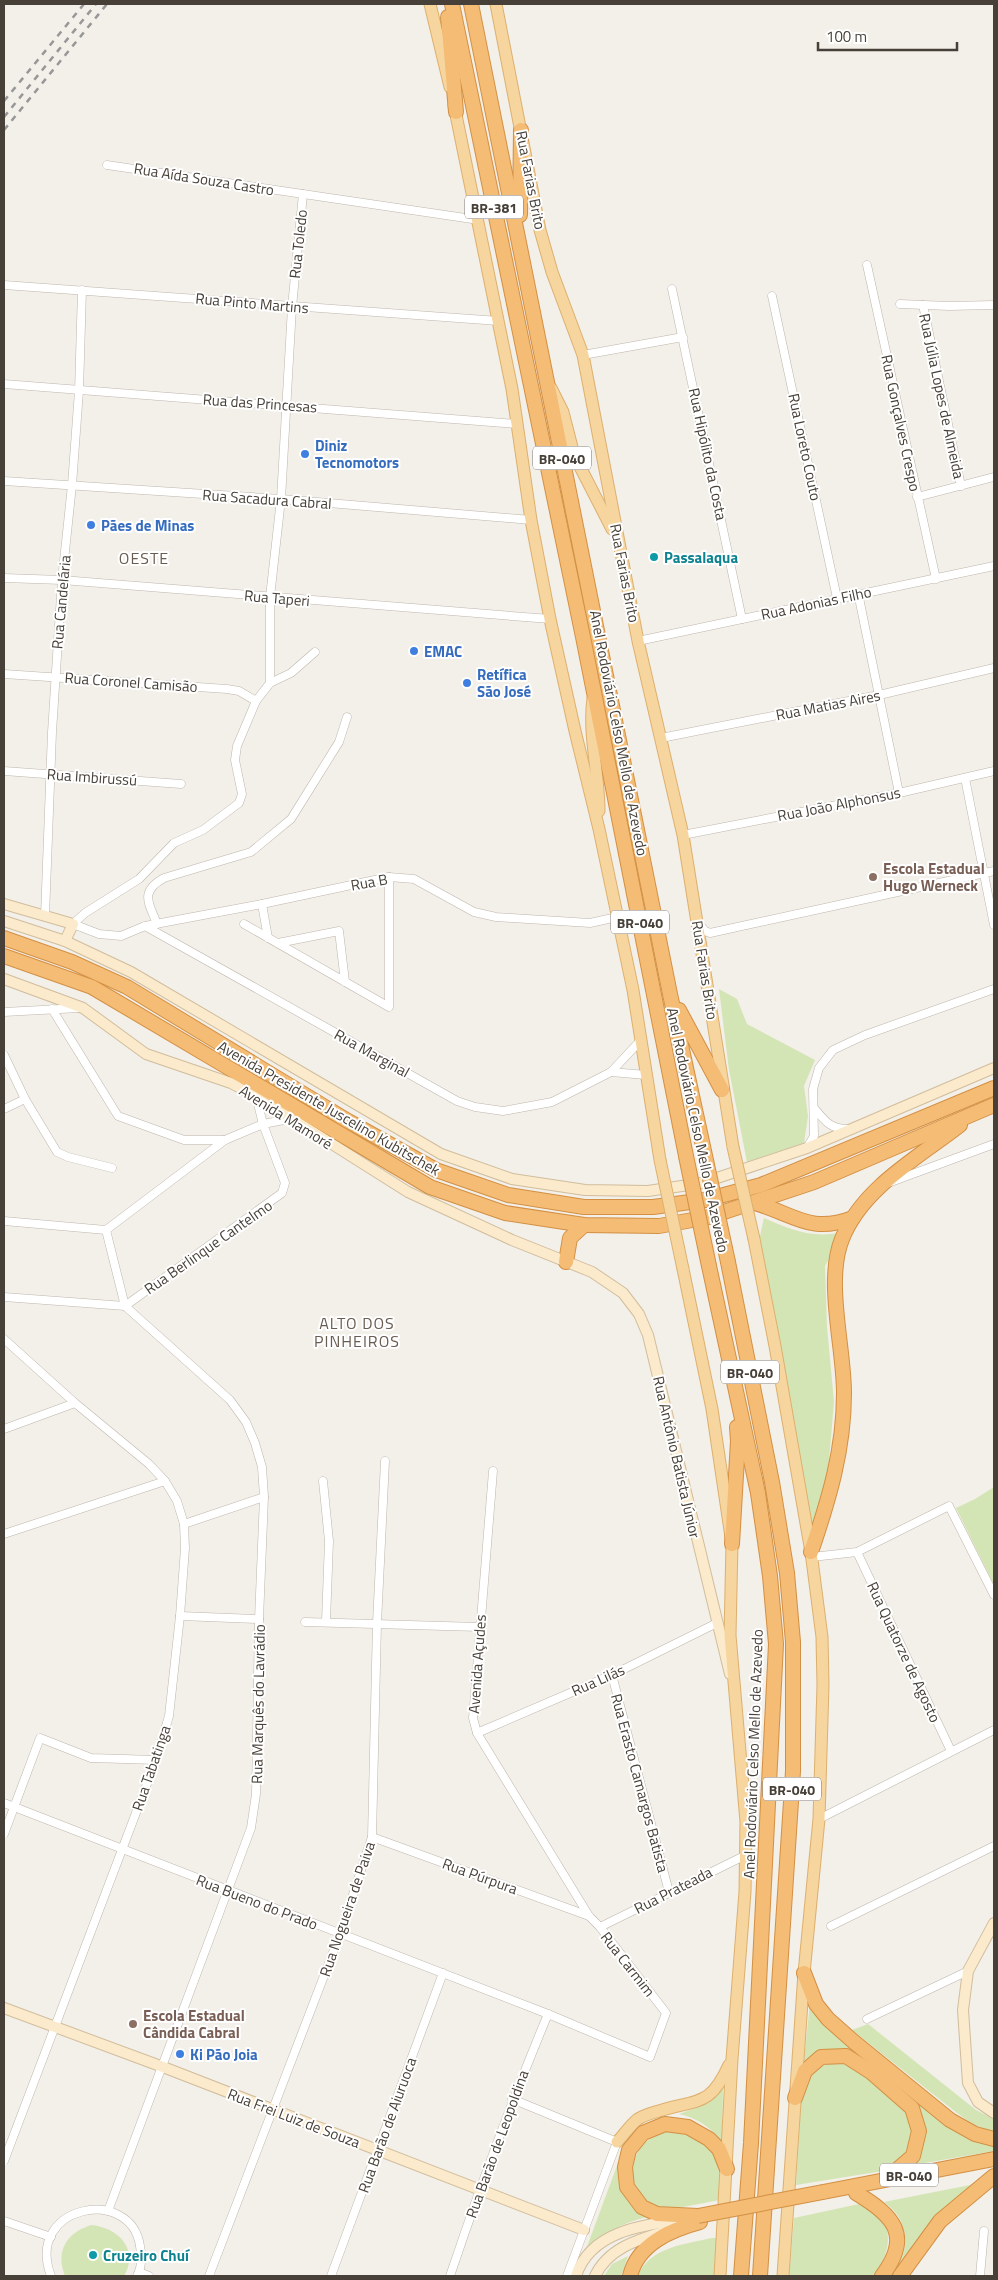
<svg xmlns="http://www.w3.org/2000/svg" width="998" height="2280" font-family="'Titillium Web',sans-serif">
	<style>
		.green { fill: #d4e5b5 }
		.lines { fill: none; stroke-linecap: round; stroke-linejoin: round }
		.street-casing { stroke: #beb6ac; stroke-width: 9 }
		.secondary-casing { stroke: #d0bd9c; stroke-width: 12 }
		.primary-casing { stroke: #dcb06f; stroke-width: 13 }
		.highway-casing { stroke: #d39044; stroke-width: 16 }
		.street { stroke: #fff; stroke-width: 8 }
		.secondary { stroke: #fbebcc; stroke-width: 10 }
		.primary { stroke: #f7d59f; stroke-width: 11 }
		.highway { stroke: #f4bc74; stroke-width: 14 }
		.rail { stroke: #979797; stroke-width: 2.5; stroke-dasharray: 6 6; stroke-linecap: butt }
		.primary-bridge-casing { stroke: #dcb06f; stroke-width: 13; stroke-linecap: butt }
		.highway-bridge-casing { stroke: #d39044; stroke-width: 16; stroke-linecap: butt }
		.primary-bridge { stroke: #f7d59f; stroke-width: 11 }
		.highway-bridge { stroke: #f4bc74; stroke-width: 14 }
		.shop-dot { fill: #3f7fe0; stroke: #fff; stroke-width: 2 }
		.culture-dot { fill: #0f9aa8; stroke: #fff; stroke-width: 2 }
		.education-dot { fill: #8d6e63; stroke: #fff; stroke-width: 2 }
		.labels { text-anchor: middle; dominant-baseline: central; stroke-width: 4; stroke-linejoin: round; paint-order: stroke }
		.shield { fill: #fff; stroke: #7e7974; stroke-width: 1 }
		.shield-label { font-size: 14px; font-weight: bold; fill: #474038 }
		.street-label { font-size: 15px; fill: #474038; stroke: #fff }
		.shop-label { font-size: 15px; font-weight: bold; fill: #366cbe; stroke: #fff; text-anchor: start }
		.culture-label { font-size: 15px; font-weight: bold; fill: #0d838f; stroke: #fff; text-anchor: start }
		.education-label { font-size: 15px; font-weight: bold; fill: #785e54; stroke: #fff; text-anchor: start }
		.neighbourhood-label { font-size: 16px; letter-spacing: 1px; fill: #695c50; stroke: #fff }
	</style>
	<rect width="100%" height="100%" fill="#f3efe9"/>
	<!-- green -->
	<g class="green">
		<path d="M719,989l18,10 10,25 68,36 -11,26 4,30 -4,27 -57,19 -18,-92z"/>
		<path d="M764,1218c27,12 52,22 81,13l-20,35 2,61 7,75 -7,82 -13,54 -58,-284z"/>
		<path d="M994,1487v98l-38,-77 19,-9z"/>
		<path d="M810,2002l31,32 153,109v8l-81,14 10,-22 1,-16 -64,-69 -45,-4 -11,7z"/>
		<path d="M868,2024l108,86 18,9v13l-20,-7 -17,-12 -105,-83z"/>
		<path d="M839,2061c3,1 8,1 11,3 9,3 46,32 53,39 21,23 8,59 -20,68l-87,14 6,-100c8,-15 21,-21 37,-24z"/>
		<path d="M723,2089l-1,54c-11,-16 -25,-25 -43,-29l27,-10z"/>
		<path d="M671,2131c17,1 38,9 45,26 5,12 3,30 4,43l-53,10 -14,-2 -20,-18c-3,-31 4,-52 38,-59z"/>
		<path d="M618,2163c0,23 9,41 29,54 -26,6 -44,17 -62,35z"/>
		<path d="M975,2184l-80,92h-4c16,-18 21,-46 2,-66 -2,-3 -6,-5 -9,-8z"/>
		<path d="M859,2204c37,12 35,46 14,72h-84l5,-58z"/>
		<path d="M91,2225c26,2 49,24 33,51h-59c-10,-24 1,-43 26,-51z"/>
		<path d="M712,2238h5l-2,38h-77c11,-29 48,-32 74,-38z"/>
		<path d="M628,2256l-7,20h-17l8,-12z"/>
	</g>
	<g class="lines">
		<defs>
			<g id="street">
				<path d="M107,165l372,55"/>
				<path d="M867,265l69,314"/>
				<path d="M4,285l495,36"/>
				<path d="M672,289l70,330"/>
				<path d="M772,296l65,302"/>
				<path d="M900,304l49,2 45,-1"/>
				<path d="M923,305l38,181"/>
				<path d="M583,355l100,-18"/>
				<path d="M4,384l513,40"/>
				<path d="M4,481l277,18 250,21"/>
				<path d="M917,497l77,-20"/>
				<path d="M4,578l58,2 488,39"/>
				<path d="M858,593l41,200"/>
				<path d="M638,641l356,-75"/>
				<path d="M315,652l-24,21 -21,10 -14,18 -19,45 -2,14 7,34 -3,9 -36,27 -29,13 -35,36 -54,34 -12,11 26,10 22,2 24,-10 117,-22 127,-27 25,2 60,33 22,5 94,6 27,-6"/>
				<path d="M4,674l223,15 12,2 17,10"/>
				<path d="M270,683v-86l11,-98 11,-192 11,-113"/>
				<path d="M661,738l218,-43 115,-27"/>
				<path d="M4,771l177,13"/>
				<path d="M965,778l29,147"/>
				<path d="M683,835l216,-42 95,-22"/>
				<path d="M262,904l6,34"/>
				<path d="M45,916l7,-184 10,-152 10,-95 7,-94 3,-101"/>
				<path d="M698,922l7,9 5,2 284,-62"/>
				<path d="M157,924c-8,-21 -18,-32 7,-46l87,-26 40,-33 48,-77 8,-25"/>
				<path d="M244,924l145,83v-130"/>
				<path d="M145,926l312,175 18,6 28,4 49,-9 59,-30 30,-32"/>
				<path d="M278,943l61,-12 6,51"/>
				<path d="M52,1009l66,107 66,24h41"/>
				<path d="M4,1012l75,-4"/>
				<path d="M4,1055l21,44 32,53 11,5 44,11"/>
				<path d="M611,1072l35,3"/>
				<path d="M814,1108c11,13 16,21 34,21"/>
				<path d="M4,1109l21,-10"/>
				<path d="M807,1148l7,-12 -1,-47 6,-21 14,-18 32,-15 129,-46"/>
				<path d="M888,1183l106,-39"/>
				<path d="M4,1221l102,9 119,-90 38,-16 26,-5"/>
				<path d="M106,1230l19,76 105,94 16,22 9,21 7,24 2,30 -5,122 -3,175 -5,34 -143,383"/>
				<path d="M4,1297l121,9"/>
				<path d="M125,1306l157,-113 3,-10 -22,-59 -7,-28"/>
				<path d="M4,1339l71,64 74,61 16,17 12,20 7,23 1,24 -5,68 -11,100 -13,44 -152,401"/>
				<path d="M4,1429l71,-26"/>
				<path d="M323,1481l6,60 -3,80"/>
				<path d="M184,1524l80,-27"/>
				<path d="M4,1534l161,-53"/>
				<path d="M857,1552l94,199"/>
				<path d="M812,1557l45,-5 92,-46 45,89"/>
				<path d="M180,1616l79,3"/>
				<path d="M305,1622l174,5"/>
				<path d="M612,1675l57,217"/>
				<path d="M477,1733l135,-58 105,-52"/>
				<path d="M4,1803l544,211 102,43 16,-44 -66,-86 -11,-11 -112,-183 -4,-15 20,-247"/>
				<path d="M819,1819l175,-89"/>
				<path d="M4,1834l36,-96 51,20 65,2"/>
				<path d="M372,1837l217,79"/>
				<path d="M831,1926l163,-80"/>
				<path d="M600,1927l146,-72"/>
				<path d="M867,2019l101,-48"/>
				<path d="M512,2099l105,43 -50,134"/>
				<path d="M4,2221l47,16"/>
				<path d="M139,2272l10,4"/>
				<path d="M51,2276c-27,-71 80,-91 89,-30 2,11 2,21 -3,30"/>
				<path d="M209,2276l131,-342 32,-97 5,-214 8,-162"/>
				<path d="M331,2276l112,-303"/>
				<path d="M450,2276c30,-89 62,-176 98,-262"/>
				<path d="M980,2276l4,-45"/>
			</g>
			<g id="secondary">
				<path d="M4,904l69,20 -8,17"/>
				<path d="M4,921l61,20 66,31 310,182 71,25 73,11 63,1 54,-8 105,-35 187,-80"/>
				<path d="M4,979l79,29 63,46 85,29 25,13 152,96 104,48 80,32 31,21 16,21 9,21 82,339"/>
				<path d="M994,1923l-26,48 -5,39 5,73 10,19 16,11"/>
				<path d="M4,2008l159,59 421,163"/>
				<path d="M576,2276c14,-44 65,-51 104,-56"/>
				<path d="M595,2276c13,-27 41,-36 68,-44"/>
			</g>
			<g id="primary">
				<path d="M430,4l20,83"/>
				<path d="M496,4l44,226 12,42 31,83 55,286 45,194 50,312"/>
				<path d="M454,105l58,284 19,131 19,99 25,112 24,98 34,161 27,170"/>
				<path d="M551,388l12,24 11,43 38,74"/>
				<path d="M593,698c-5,37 6,75 6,113"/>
				<path d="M754,1239l21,107 36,206 11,85 1,48 -4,134 -15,154 -21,303"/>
				<path d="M683,1269l29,140 20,135 -2,91 16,187 -1,70 -13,167 -12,217"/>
				<path d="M617,2142c6,-6 13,-17 21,-23 6,-4 14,-6 21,-8 39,-12 51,-4 70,-46"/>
			</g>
			<g id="highway">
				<path d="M452,4l131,633 103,519"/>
				<path d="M471,4l199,990 34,157"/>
				<path d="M448,17l8,95"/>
				<path d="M520,215l1,-85"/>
				<path d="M4,938l68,24 55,25 221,134 88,49 72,25 76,12h69l52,-7 56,-15 233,-97"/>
				<path d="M4,956l88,31 338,200 75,26 79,12 75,1 50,-9 105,-35 180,-77"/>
				<path d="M679,1010l43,80"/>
				<path d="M755,1203c41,12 55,31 98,15"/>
				<path d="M566,1262l4,-24 14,-13"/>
				<path d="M728,1262l44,220 15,91 6,69v129l-33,505"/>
				<path d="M709,1266l49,227 12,83 6,68 -25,499 -10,133"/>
				<path d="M732,1544l6,-103 -1,-14"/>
				<path d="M811,1552c18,-53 33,-102 33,-159 0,-46 -19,-112 -2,-154 20,-51 77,-82 118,-114"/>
				<path d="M804,1973l12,31 12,15 26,23 96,78 25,14 19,5"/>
				<path d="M795,2098l10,-27 16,-14 25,-1 25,16 41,36 7,23 -6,25 -27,23"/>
				<path d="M823,2192l171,-33"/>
				<path d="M856,2193c37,22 57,42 26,83"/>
				<path d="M698,2216l-41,-2 -15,-7 -15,-20 -2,-20 4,-17 14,-17 22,-9 23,3 21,12 10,10 8,20"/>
				<path d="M630,2276c8,-32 40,-46 70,-54"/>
				<path d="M900,2276l40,-55 54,-45"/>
			</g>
		</defs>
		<!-- street casing -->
		<use href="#street" class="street-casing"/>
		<!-- secondary casing -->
		<use href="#secondary" class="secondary-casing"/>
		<!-- primary casing -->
		<use href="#primary" class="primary-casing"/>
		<!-- highway casing -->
		<use href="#highway" class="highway-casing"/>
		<!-- street -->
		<use href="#street" class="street"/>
		<!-- secondary -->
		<use href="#secondary" class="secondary"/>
		<!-- primary -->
		<use href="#primary" class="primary"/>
		<!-- highway -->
		<use href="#highway" class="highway"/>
		<!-- rail -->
		<g class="rail">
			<path d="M4,101l80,-97"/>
			<path d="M4,117l92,-113"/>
			<path d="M4,130l103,-126"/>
		</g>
		<defs>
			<g id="primary-bridge">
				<path d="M733,1147l21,92"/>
				<path d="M660,1160l23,109"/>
			</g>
			<g id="highway-bridge">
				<path d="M704,1151l24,111"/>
				<path d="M686,1156l23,110"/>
				<path d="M698,2216l125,-24"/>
			</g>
		</defs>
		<!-- primary-bridge casing -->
		<use href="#primary-bridge" class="primary-bridge-casing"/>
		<!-- highway-bridge casing -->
		<use href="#highway-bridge" class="highway-bridge-casing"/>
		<!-- primary-bridge -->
		<use href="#primary-bridge" class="primary-bridge"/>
		<!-- highway-bridge -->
		<use href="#highway-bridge" class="highway-bridge"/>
	</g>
	<!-- markers -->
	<g class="shop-dot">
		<circle cx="305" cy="454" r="5"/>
		<circle cx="91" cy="525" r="5"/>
		<circle cx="414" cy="651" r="5"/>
		<circle cx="467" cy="683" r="5"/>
		<circle cx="180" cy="2054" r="5"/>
	</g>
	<g class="culture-dot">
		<circle cx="654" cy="557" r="5"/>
		<circle cx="93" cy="2255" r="5"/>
	</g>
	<g class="education-dot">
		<circle cx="873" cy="877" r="5"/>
		<circle cx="133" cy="2024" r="5"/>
	</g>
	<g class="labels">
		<!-- shield labels -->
		<g class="shield">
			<rect x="465" y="195.5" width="58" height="23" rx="4"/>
			<rect x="533" y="446.5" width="58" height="23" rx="4"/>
			<rect x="611" y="910.5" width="58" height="23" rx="4"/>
			<rect x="721" y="1360.5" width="58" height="23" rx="4"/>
			<rect x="763" y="1777.5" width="58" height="23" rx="4"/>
			<rect x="880" y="2163.5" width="58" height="23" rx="4"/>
		</g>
		<g class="shield-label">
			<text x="494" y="207">BR-381</text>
			<text x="562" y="458">BR-040</text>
			<text x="640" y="922">BR-040</text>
			<text x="750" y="1372">BR-040</text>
			<text x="792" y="1789">BR-040</text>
			<text x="909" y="2175">BR-040</text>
		</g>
		<!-- street labels -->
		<g class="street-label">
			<text transform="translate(204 179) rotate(9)">Rua Aída Souza Castro</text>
			<text transform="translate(531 180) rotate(79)">Rua Farias Brito</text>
			<text transform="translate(298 244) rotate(-84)">Rua Toledo</text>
			<text transform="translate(252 303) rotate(5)">Rua Pinto Martins</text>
			<text transform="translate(942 396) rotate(78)">Rua Júlia Lopes de Almeida</text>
			<text transform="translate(260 403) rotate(4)">Rua das Princesas</text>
			<text transform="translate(901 423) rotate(78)">Rua Gonçalves Crespo</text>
			<text transform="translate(805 447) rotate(78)">Rua Loreto Couto</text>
			<text transform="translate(708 454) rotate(78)">Rua Hipólito da Costa</text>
			<text transform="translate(267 499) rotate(4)">Rua Sacadura Cabral</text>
			<text transform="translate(625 573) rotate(79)">Rua Farias Brito</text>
			<text transform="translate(277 598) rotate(5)">Rua Taperi</text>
			<text transform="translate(61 602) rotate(-85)">Rua Candelária</text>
			<text transform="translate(816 603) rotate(-12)">Rua Adonias Filho</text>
			<text transform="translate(131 682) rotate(4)">Rua Coronel Camisão</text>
			<text transform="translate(828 705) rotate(-11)">Rua Matias Aires</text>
			<text transform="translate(619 733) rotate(79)">Anel Rodoviário Celso Mello de Azevedo</text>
			<text transform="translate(92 777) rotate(4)">Rua Imbirussú</text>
			<text transform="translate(839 804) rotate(-11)">Rua João Alphonsus</text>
			<text transform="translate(369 882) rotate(-10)">Rua B</text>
			<text transform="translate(705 970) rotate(81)">Rua Farias Brito</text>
			<text transform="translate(372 1053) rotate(29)">Rua Marginal</text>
			<text transform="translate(329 1108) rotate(30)">Avenida Presidente Juscelino Kubitschek</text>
			<text transform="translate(286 1117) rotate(32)">Avenida Mamoré</text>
			<text transform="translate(698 1130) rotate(78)">Anel Rodoviário Celso Mello de Azevedo</text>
			<text transform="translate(208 1247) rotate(-35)">Rua Berlinque Cantelmo</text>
			<text transform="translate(677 1457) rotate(77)">Rua Antônio Batista Júnior</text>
			<text transform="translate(904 1652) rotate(65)">Rua Quatorze de Agosto</text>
			<text transform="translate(477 1664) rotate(-86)">Avenida Açudes</text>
			<text transform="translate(598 1680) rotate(-24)">Rua Lilás</text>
			<text transform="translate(258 1704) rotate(-89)">Rua Marquês do Lavrádio</text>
			<text transform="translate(753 1754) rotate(-88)">Anel Rodoviário Celso Mello de Azevedo</text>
			<text transform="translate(151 1768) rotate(-71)">Rua Tabatinga</text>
			<text transform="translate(640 1783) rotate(75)">Rua Erasto Camargos Batista</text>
			<text transform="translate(480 1876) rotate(20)">Rua Púrpura</text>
			<text transform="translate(673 1890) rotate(-27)">Rua Prateada</text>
			<text transform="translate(257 1902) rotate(21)">Rua Bueno do Prado</text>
			<text transform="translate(347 1909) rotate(-71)">Rua Nogueira de Paiva</text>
			<text transform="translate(628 1964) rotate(52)">Rua Carmim</text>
			<text transform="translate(294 2118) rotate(21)">Rua Frei Luiz de Souza</text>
			<text transform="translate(387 2125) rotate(-70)">Rua Barão de Aiuruoca</text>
			<text transform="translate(497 2144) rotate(-70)">Rua Barão de Leopoldina</text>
		</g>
		<!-- shop labels -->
		<g class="shop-label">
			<text x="315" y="445">Diniz<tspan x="315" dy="17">Tecnomotors</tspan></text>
			<text x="101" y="525">Pães de Minas</text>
			<text x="424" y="651">EMAC</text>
			<text x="477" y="674">Retífica<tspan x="477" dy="17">São José</tspan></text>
			<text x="190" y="2054">Ki Pão Joia</text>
		</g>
		<!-- culture labels -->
		<g class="culture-label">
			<text x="664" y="557">Passalaqua</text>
			<text x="103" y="2255">Cruzeiro Chuí</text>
		</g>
		<!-- education labels -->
		<g class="education-label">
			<text x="883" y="868">Escola Estadual<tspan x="883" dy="17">Hugo Werneck</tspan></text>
			<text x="143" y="2015">Escola Estadual<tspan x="143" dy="17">Cândida Cabral</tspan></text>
		</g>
		<!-- neighbourhood labels -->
		<g class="neighbourhood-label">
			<text x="144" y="558">OESTE</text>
			<text x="357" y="1323">ALTO DOS<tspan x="357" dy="18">PINHEIROS</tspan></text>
		</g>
	</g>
	<!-- border -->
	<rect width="998" height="2280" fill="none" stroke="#474038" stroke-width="10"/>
	<!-- scale -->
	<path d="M818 42v8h139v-8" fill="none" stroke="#474038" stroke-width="2.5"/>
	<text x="826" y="42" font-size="15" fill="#474038" stroke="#ffffff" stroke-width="4" paint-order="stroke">100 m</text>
</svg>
